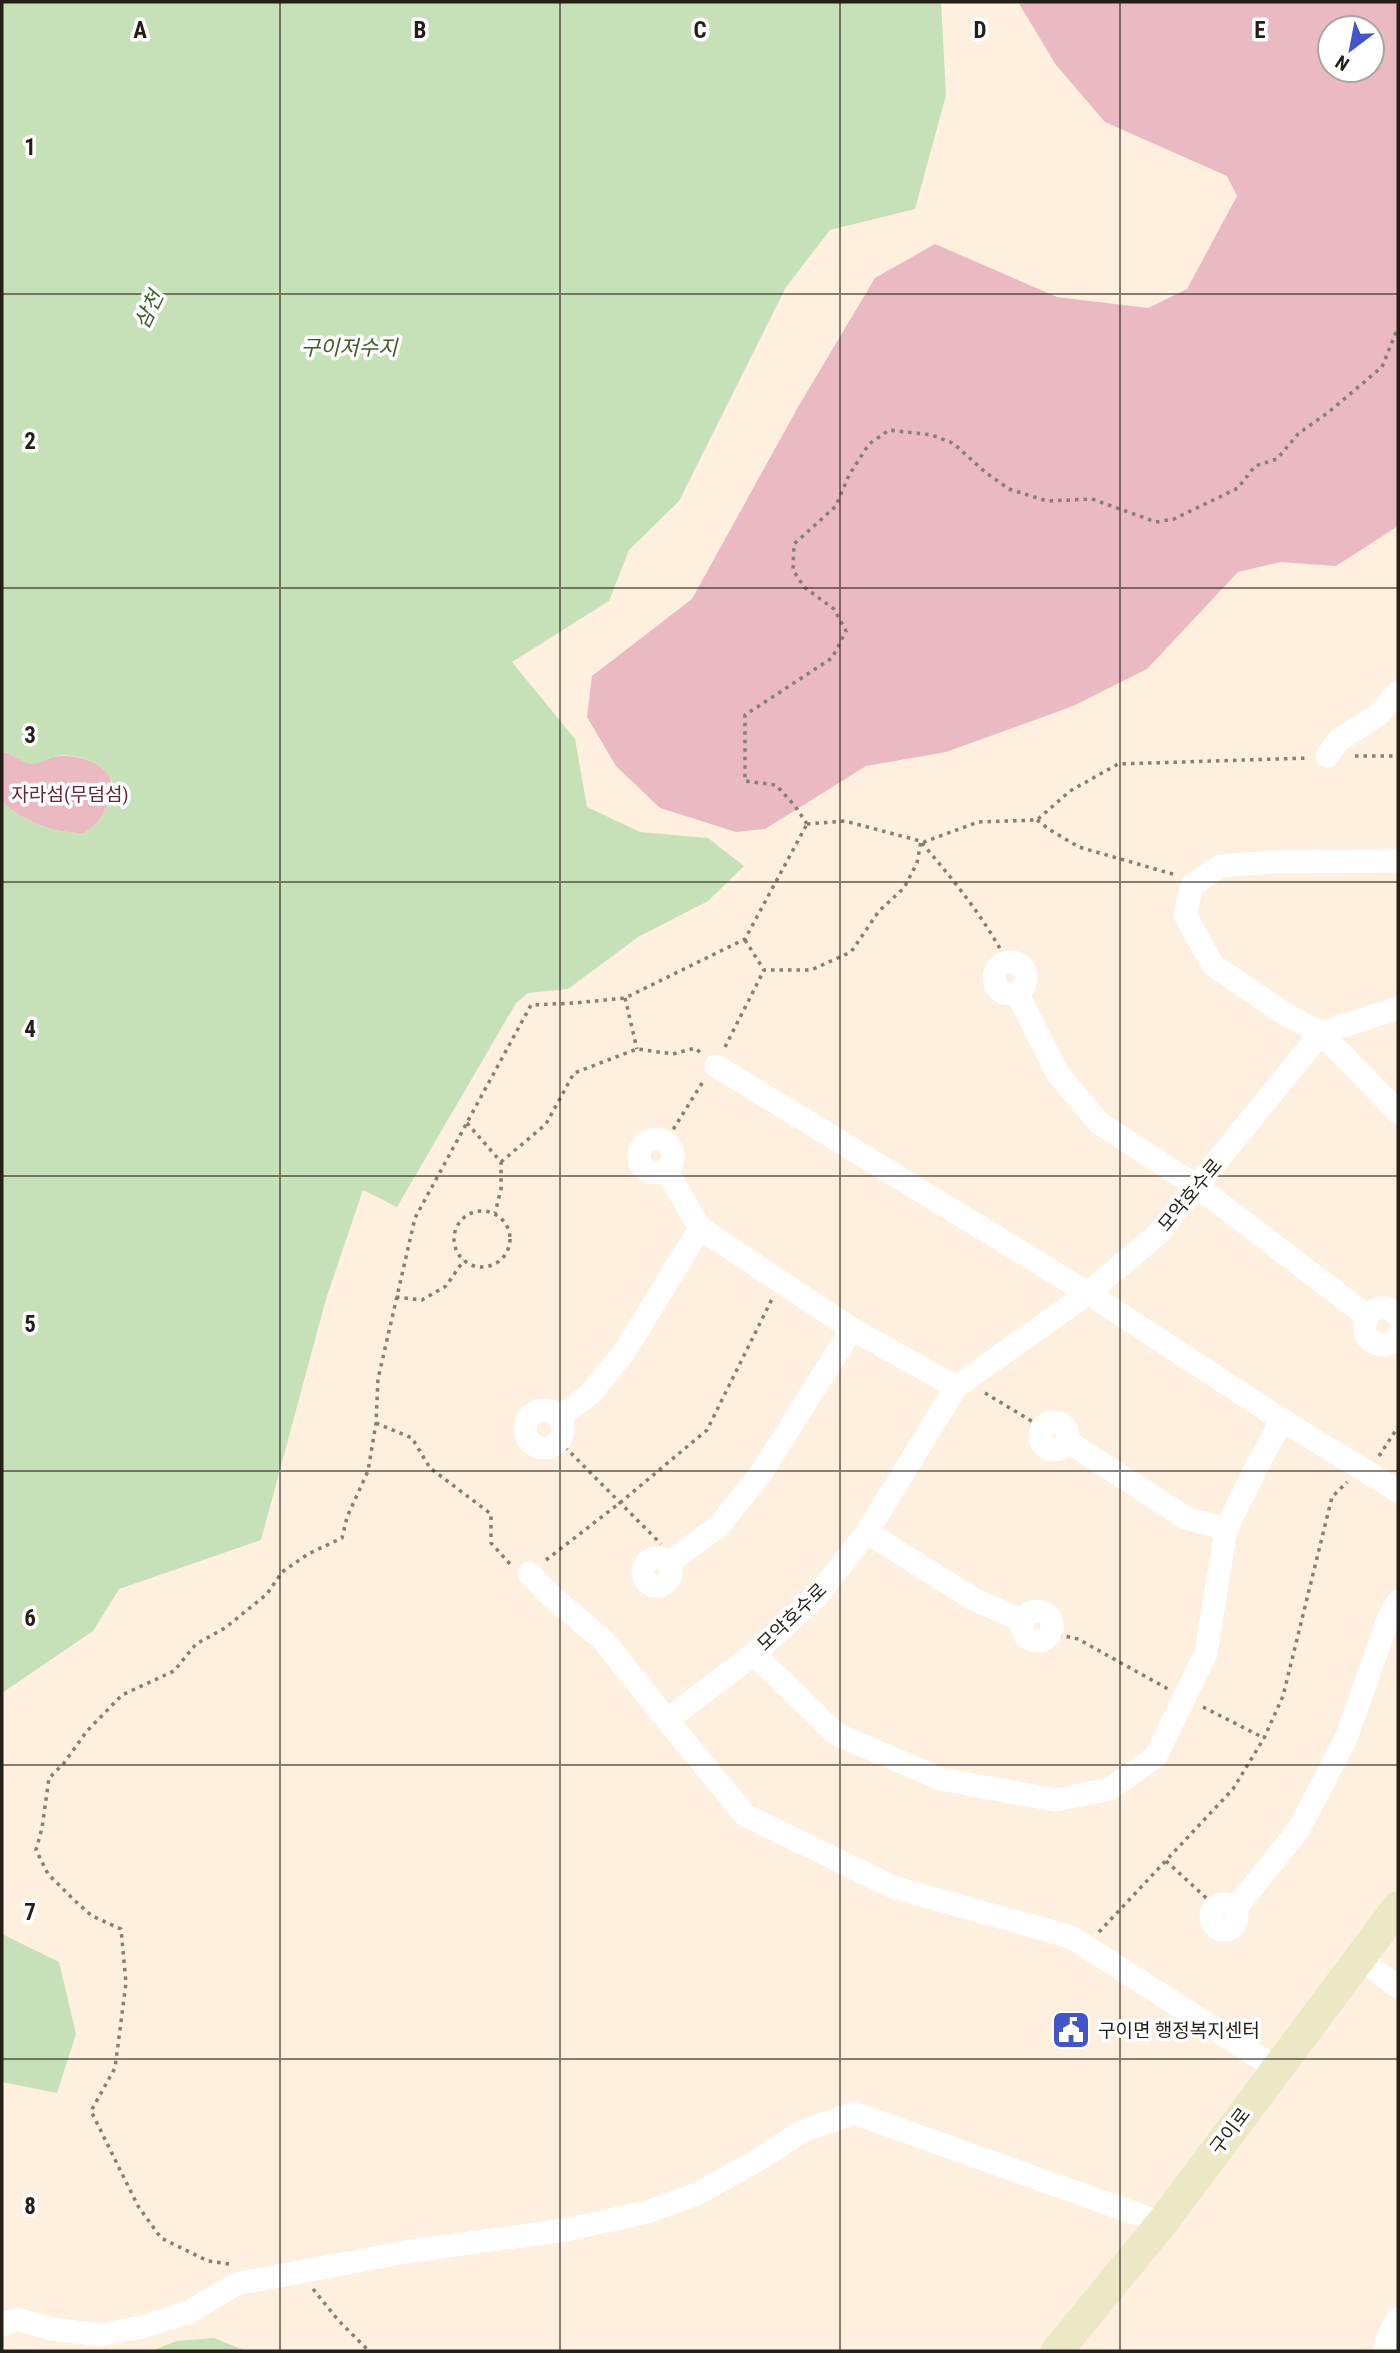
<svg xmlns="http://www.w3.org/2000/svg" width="1400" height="2353" font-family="'Roboto Condensed','Noto Sans KR',sans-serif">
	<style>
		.green { fill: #ebb9c2; fill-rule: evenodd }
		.water { fill: #c6e1b7 }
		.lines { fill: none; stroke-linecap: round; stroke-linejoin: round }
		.path { stroke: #887e72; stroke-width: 3.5; stroke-dasharray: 3.5 5; stroke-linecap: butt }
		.street { stroke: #fff; stroke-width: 23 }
		.secondary { stroke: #ece7c4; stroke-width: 32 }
		.grid { fill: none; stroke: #261f18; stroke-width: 2; stroke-opacity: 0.55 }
		.labels { text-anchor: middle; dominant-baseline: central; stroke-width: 7; stroke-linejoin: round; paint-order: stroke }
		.park-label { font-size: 19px; fill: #662737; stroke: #fff }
		.street-label { font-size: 19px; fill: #261f18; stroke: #fff }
		.poi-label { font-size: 19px; fill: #261f18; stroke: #fff; text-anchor: start }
		.water-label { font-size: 21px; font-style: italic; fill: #3b5c24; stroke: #fff }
		.grid-label { font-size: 23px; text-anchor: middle; font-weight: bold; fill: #261f18; stroke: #fff; stroke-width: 7; stroke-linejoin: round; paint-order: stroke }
	</style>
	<rect width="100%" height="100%" fill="#feefde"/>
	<!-- green -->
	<g class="green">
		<path d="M1018,2h380v524l-62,40 -56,-4 -42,10 -91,97 -74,37 -127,46 -80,14 -101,63 -29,3 -76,-24 -44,-42 -29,-49 5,-41 100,-77 106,-192 77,-129 60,-34 122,53 91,11 39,-19 50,-93 -10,-20 -122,-54 -49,-57zM1330,28h42v42h-42z"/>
		<path d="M2,752c9,0 12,6 19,8 16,3 26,-3 39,-4 18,-1 40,5 50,21 2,4 3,12 4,16l-15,28 -14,12c-28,1 -64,-11 -83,-32z"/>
	</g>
	<!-- water -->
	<g class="water">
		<path d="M2,2h939l5,93 -31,114 -85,21 -44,57 -107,214 -50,49 -20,51 -97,61 63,77 12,68 53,25 68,6 36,28 -36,35 -70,36 -70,52 -40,4 -12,10 -119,204 -34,-17 -37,109 -65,241 -142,49 -26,42 -91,62v-892c19,21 55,33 83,32l14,-12 15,-28c-1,-4 -1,-12 -4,-16 -9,-16 -35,-24 -53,-21 -9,2 -17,9 -26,8 -12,-1 -18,-12 -29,-12z"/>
		<path d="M2,1934l57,28 17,72 -19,59 -55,-11z"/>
		<path d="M214,2338l32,13h-95l26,-10z"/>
	</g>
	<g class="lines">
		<!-- path -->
		<g class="path">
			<path d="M1355,756h43"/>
			<path d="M1037,820l13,10 29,17 97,28"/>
			<path d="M807,824l-12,-18 -19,-21 -31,-4v-66l87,-57 14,-27 -12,-22 -30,-22 -11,-17 1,-26 42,-38 13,-31 20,-31 20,-14 43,5 21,8 32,29 24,17 38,12 45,-2 64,23 18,-3 64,-31 17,-22 22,-7 21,-25 32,-23 52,-44 16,-40"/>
			<path d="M807,824l38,-3 79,21 54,-20 59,-2 33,-29 48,-27 191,-6"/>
			<path d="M922,843c32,38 63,75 85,119"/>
			<path d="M745,940l19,30h47l40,-18 28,-41 25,-23 13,-25 4,-22"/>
			<path d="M625,998l12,51"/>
			<path d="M725,1047l39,-77"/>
			<path d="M467,1123l34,39v27l-6,24"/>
			<path d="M669,1145v-9l35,-56"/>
			<path d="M501,1162l45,-38 28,-51 63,-24 36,5 22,-6 6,5"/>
			<circle cx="482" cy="1239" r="28"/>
			<path d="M396,1297l26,3 24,-14 18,-26"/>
			<path d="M985,1393l58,35"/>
			<path d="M376,1423l36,15 18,30 61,46v29l19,21"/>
			<path d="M559,1441l102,103"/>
			<path d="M1379,1456l19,-29"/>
			<path d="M546,1560l75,-58 86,-72 65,-131"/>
			<path d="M1050,1633l28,6 90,50"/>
			<path d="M1203,1707l61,31"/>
			<path d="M1166,1861l49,45"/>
			<path d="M1099,1932l134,-143 31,-51 19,-42 49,-199 15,-15"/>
			<path d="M229,2264l-21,-3 -47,-23 -23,-32 -47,-95 24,-43 11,-85 -5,-54 -29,-13 -19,-17 -25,-25 -12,-24 6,-22 7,-50 15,-15 23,-32 35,-36 52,-24 22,-27 29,-16 42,-34 15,-22 26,-18 34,-16 5,-21 21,-46 8,-48 2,-44 37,-161 116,-213 44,-2 50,-5 120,-59 62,-115"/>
			<path d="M313,2289l25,31 31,31"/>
		</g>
		<!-- street -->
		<g class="street">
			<path d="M1327,756l12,-16 39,-25 20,-23"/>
			<path d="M1398,861l-125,1 -53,4 -28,19 -7,30 28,50 72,49 36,19 77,79"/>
			<circle cx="1010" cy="978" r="16"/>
			<path d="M1017,993l41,81 41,49 99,64 169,129"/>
			<path d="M716,1066l372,227 194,127 116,71"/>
			<circle cx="656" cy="1156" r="17"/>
			<path d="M700,1228l152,101 104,58"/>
			<path d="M1398,1316c-26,-27 -50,21 -19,28 9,2 14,-2 19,-8"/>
			<circle cx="544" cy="1429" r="19"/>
			<path d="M559,1418l32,-25 34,-42 75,-123 -34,-58"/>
			<circle cx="1054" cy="1436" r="14"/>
			<path d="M1067,1441l119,77 40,11"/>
			<path d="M867,1532l106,67 50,22"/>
			<circle cx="657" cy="1572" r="14"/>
			<path d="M668,1563l51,-37 42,-53 91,-144"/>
			<path d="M529,1573l22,23 52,44 64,80"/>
			<circle cx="1037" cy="1626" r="15"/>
			<path d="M754,1654l82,80 105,45 114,21 55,-11 46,-33 50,-103 20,-124 31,-63 25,-46"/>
			<circle cx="1224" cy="1917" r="13"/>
			<path d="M1235,1909l64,-80 47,-91 43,-121 9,-15"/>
			<path d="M1361,1959l37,28"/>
			<path d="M1276,2068l-205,-131 -178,-50 -148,-72 -78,-95 87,-66 64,-59 49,-63 89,-145 132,-94 69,-58 164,-202 77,-25"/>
			<path d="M2,2325l15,-6 34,10 49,6 42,-8 47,-15 47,-28 175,-33 154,-21 82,-18 50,-18 59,-33 47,-30 51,-18 308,110"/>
			<path d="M1384,2351l5,-16 9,-17"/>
		</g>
		<!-- secondary -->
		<path class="secondary" d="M1057,2351l105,-128 236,-316"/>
	</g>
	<!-- grid -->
	<path class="grid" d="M280,2v2349M560,2v2349M840,2v2349M1120,2v2349M2,294h1396M2,588h1396M2,882h1396M2,1176h1396M2,1471h1396M2,1765h1396M2,2059h1396"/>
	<!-- icons -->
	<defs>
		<symbol id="civic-square" viewBox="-11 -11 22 22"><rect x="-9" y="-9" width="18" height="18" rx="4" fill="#4256ca" stroke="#fff"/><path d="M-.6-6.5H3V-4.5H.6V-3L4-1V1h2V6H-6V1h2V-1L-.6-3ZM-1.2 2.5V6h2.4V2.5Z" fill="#fff"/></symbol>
	</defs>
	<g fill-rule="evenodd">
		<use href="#civic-square" x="1049" y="2008" width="44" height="44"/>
	</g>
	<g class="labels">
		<!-- park labels -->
		<g class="park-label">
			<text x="70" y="794">자라섬(무덤섬)</text>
		</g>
		<!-- street labels -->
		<g class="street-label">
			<text transform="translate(1190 1195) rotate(-50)">모악호수로</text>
			<text transform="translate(792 1617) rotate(-44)">모악호수로</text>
			<text transform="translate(1230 2131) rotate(-53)">구이로</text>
		</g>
		<!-- poi labels -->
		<g class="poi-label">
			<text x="1098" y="2030">구이면 행정복지센터</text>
		</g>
		<!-- water labels -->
		<g class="water-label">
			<text transform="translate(149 310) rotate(-64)">삼천</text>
			<text x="349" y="348">구이저수지</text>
		</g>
	</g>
	<g class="grid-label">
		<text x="140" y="38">A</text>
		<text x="420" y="38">B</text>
		<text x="700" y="38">C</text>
		<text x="980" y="38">D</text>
		<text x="1260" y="38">E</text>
		<text x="30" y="155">1</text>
		<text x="30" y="449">2</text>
		<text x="30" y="743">3</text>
		<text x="30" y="1037">4</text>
		<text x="30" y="1332">5</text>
		<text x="30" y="1626">6</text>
		<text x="30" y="1920">7</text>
		<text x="30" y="2214">8</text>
	</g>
	<!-- border -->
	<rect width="1400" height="2353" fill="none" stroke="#261f18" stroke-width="7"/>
	<!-- north arrow -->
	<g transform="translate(1351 49) rotate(212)"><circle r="33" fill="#ffffff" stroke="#a8a5a3" stroke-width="2"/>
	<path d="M0-5L12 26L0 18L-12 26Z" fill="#4256ca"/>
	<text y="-10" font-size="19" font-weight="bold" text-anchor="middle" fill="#261f18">N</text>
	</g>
</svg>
